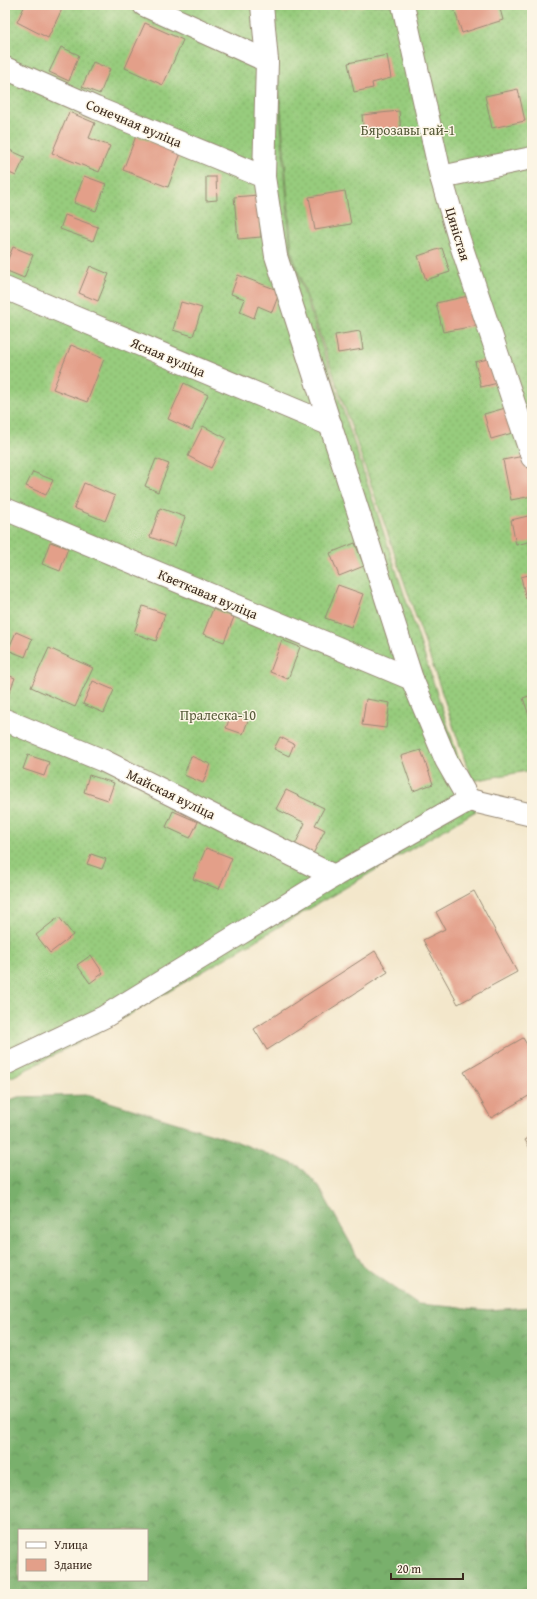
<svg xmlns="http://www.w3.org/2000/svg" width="537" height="1599" font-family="'Gentium Book Plus',serif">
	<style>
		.forest { fill: url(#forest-crowns); stroke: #5a6d45; fill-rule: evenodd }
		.garden { fill: url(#garden-dots); stroke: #697b4e }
		.building { fill: #e39f89 }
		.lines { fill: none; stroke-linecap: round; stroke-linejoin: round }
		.minor-casing { stroke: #978874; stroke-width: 24 }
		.tertiary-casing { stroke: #978874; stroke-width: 24 }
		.minor { stroke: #fff; stroke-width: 22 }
		.tertiary { stroke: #fff; stroke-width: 22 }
		.labels { text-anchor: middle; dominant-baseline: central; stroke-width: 3; stroke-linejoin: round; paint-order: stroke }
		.street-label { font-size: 14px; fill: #3b2a1e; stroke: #fcf5e5 }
		.park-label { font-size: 14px; fill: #575b3a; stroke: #fcf5e5 }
	</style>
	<defs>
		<pattern id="forest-crowns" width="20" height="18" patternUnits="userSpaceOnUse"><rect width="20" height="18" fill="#79b06c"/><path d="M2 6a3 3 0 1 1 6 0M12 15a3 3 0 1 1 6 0" fill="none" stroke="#648f58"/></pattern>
		<pattern id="garden-dots" width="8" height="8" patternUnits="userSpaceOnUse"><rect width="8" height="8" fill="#97cc7d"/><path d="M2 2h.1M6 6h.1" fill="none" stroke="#83af6c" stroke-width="1.8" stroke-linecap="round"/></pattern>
	</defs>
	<rect width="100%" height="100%" fill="#fcf5e5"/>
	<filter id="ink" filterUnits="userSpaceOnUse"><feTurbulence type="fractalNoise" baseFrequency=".025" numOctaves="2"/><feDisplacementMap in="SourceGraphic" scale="8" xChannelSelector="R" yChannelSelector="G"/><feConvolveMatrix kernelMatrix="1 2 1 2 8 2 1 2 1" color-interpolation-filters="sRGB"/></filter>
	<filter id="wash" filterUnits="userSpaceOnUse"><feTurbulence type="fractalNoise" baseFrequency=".012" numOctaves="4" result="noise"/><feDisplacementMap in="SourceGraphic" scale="16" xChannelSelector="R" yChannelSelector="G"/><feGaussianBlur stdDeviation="0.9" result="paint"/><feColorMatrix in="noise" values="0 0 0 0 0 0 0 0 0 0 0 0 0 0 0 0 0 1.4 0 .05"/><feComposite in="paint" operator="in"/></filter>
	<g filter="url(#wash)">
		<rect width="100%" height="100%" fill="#f3e7cb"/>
		<!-- forest -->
		<path class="forest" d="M87,1095l148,46 66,26 18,20 44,79 55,38 70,6 44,-3v287h-527v-492l13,-5zM19,1530h128v50h-128z"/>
		<!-- garden -->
		<g class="garden">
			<path d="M5,5h267l19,248 185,558 -366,215 -96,50 -9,2z"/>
			<path d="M273,5h259v765l-60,11 -180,-528z"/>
		</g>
		<g id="blocks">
			<!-- building -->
			<g class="building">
				<path d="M25,5h39l-16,33 -31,-16z"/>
				<path d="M340,5h24v1l-23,3z"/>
				<path d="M453,5h46l4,15 -41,13z"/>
				<path d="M145,23l38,17 -20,45 -38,-17z"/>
				<path d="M61,47l18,8 -10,26 -20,-9z"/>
				<path d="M387,55l4,23 -19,5 1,5 -19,4 -6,-29z"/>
				<path d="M93,62l17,7 -10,25 -18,-7z"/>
				<path d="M518,89l7,32 -33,7 -7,-32z"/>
				<path d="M399,111l2,21 -37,4 -2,-21z"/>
				<path d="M69,112l26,11 -6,15 21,8 -11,26 -47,-19z"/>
				<path d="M136,136l45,17 -13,34 -45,-17z"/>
				<path d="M5,148l20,9 -9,19 -11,-5z"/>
				<path d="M84,176l22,8 -10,27 -22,-8z"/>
				<path d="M206,177h10l1,23 -11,1z"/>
				<path d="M345,191l6,33 -36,6 -6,-33z"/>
				<path d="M258,195l3,42 -23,2 -4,-42z"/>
				<path d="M65,215l33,12 -5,14 -33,-12z"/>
				<path d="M13,247l20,8 -9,23 -19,-8v-4z"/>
				<path d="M442,248l8,24 -24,8 -8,-24z"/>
				<path d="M90,266l19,8 -11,27 -19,-8z"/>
				<path d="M238,275l42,16 -8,21 -14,-6 -4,12 -14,-6 5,-13 -14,-5z"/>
				<path d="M473,295l7,30 -37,7 -7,-29z"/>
				<path d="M181,302l21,6 -9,28 -20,-6z"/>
				<path d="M360,331l3,18 -25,4 -3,-18z"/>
				<path d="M71,345l33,14 -17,43 -34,-13z"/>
				<path d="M492,358l6,25 -17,4 -6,-25z"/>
				<path d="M184,383l24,12 -16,35 -24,-11z"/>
				<path d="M509,407l7,25 -25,7 -7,-25z"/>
				<path d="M203,426l23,12 -15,30 -23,-12z"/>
				<path d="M529,455l3,15v26l-21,4 -8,-40z"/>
				<path d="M156,459l13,5 -11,28 -13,-6z"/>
				<path d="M33,472l20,8 -7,15 -20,-9z"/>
				<path d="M84,483l31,13 -10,25 -31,-13z"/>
				<path d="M160,508l25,9 -10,29 -25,-9z"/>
				<path d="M532,515v26l-16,4 -5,-25z"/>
				<path d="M50,542l18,6 -8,23 -18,-7z"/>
				<path d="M355,543l9,23 -25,10 -9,-23z"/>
				<path d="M532,574v24l-6,1 -5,-22z"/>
				<path d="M338,585l25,9 -12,33 -26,-9z"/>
				<path d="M143,606l22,8 -9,27 -22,-8z"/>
				<path d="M213,609l21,8 -10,25 -21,-8z"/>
				<path d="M16,632l16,7 -7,18 -17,-7z"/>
				<path d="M282,640l18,7 -12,32 -18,-7z"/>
				<path d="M49,648l44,20 -18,39 -44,-20z"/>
				<path d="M5,674l10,4 -10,25z"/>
				<path d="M93,681l21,9 -10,23 -21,-9z"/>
				<path d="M532,695v29l-9,-26z"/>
				<path d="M366,699l24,4 -4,25 -24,-3z"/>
				<path d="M232,712l17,6 -6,16 -17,-6z"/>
				<path d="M280,737l14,7 -5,12 -15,-7z"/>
				<path d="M421,750l12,34 -20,7 -12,-35z"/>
				<path d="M28,755l21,7 -5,14 -21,-7z"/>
				<path d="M191,756l19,8 -7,19 -19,-8z"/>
				<path d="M89,775l25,8 -6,17 -24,-8z"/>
				<path d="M286,790l38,18 -9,17 10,5 -12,24 -18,-9 10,-22 -29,-14z"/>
				<path d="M173,811l25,11 -8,16 -24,-11z"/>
				<path d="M206,848l26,10 -13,31 -26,-10z"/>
				<path d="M91,854l15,5 -4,10 -15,-5z"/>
				<path d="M474,891l43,81 -59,32 -35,-64 22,-11 -9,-17z"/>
				<path d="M59,917l14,18 -23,18 -14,-18z"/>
				<path d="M375,951l13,21 -121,78 -13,-21z"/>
				<path d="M91,955l12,18 -13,10 -13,-18z"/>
				<path d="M523,1038l9,15v41l-41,24 -27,-46z"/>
				<path d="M532,1136v16l-7,-12z"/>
			</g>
		</g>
	</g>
	<g filter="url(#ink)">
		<use href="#blocks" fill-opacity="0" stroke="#978874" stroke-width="1"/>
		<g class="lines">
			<defs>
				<g id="minor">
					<path d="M144,5l123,56"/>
					<path d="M403,5l38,172 18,62 73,218"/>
					<path d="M5,68l91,40 168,69"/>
					<path d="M441,177l91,-19"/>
					<path d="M5,288l326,137"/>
					<path d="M5,509l407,170"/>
					<path d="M5,720l99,41 230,115"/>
					<path d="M5,1064l99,-47 230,-141 135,-76 -23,-40 -34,-81 -136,-423 -12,-79 3,-116 -5,-56"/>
				</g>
				<path id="tertiary" d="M469,800l63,15"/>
			</defs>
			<!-- minor casing -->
			<use href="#minor" class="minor-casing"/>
			<!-- tertiary casing -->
			<use href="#tertiary" class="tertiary-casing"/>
			<!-- minor -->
			<use href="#minor" class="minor"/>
			<!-- tertiary -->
			<use href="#tertiary" class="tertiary"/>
		</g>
	</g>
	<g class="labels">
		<!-- street labels -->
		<g class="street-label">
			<text transform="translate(134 123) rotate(23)">Сонечная вуліца</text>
			<text transform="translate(458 234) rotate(73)">Цяністая</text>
			<text transform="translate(168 357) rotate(23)">Ясная вуліца</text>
			<text transform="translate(208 594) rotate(23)">Кветкавая вуліца</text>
			<text transform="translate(171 794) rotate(26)">Майская вуліца</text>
		</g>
		<!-- park labels -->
		<g class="park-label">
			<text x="408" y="130">Бярозавы гай-1</text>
			<text x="218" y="715">Пралеска-10</text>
		</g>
	</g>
	<!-- margin -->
	<rect width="537" height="1599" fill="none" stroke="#fcf5e5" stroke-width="20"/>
	<!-- legend -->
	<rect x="18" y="1529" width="130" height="52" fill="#fcf5e5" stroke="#afa495"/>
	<rect x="26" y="1542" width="20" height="6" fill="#ffffff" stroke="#afa495"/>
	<text x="54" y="1549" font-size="12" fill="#3b2a1e">Улица</text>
	<rect x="26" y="1559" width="20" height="12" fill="#e39f89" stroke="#afa495"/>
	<text x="54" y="1569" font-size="12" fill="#3b2a1e">Здание</text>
	<!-- scale -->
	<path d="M391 1573v6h72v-6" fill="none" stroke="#3b2a1e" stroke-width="2"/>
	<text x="397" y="1573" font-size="12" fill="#3b2a1e" stroke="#fcf5e5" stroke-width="3" paint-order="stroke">20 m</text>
</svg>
